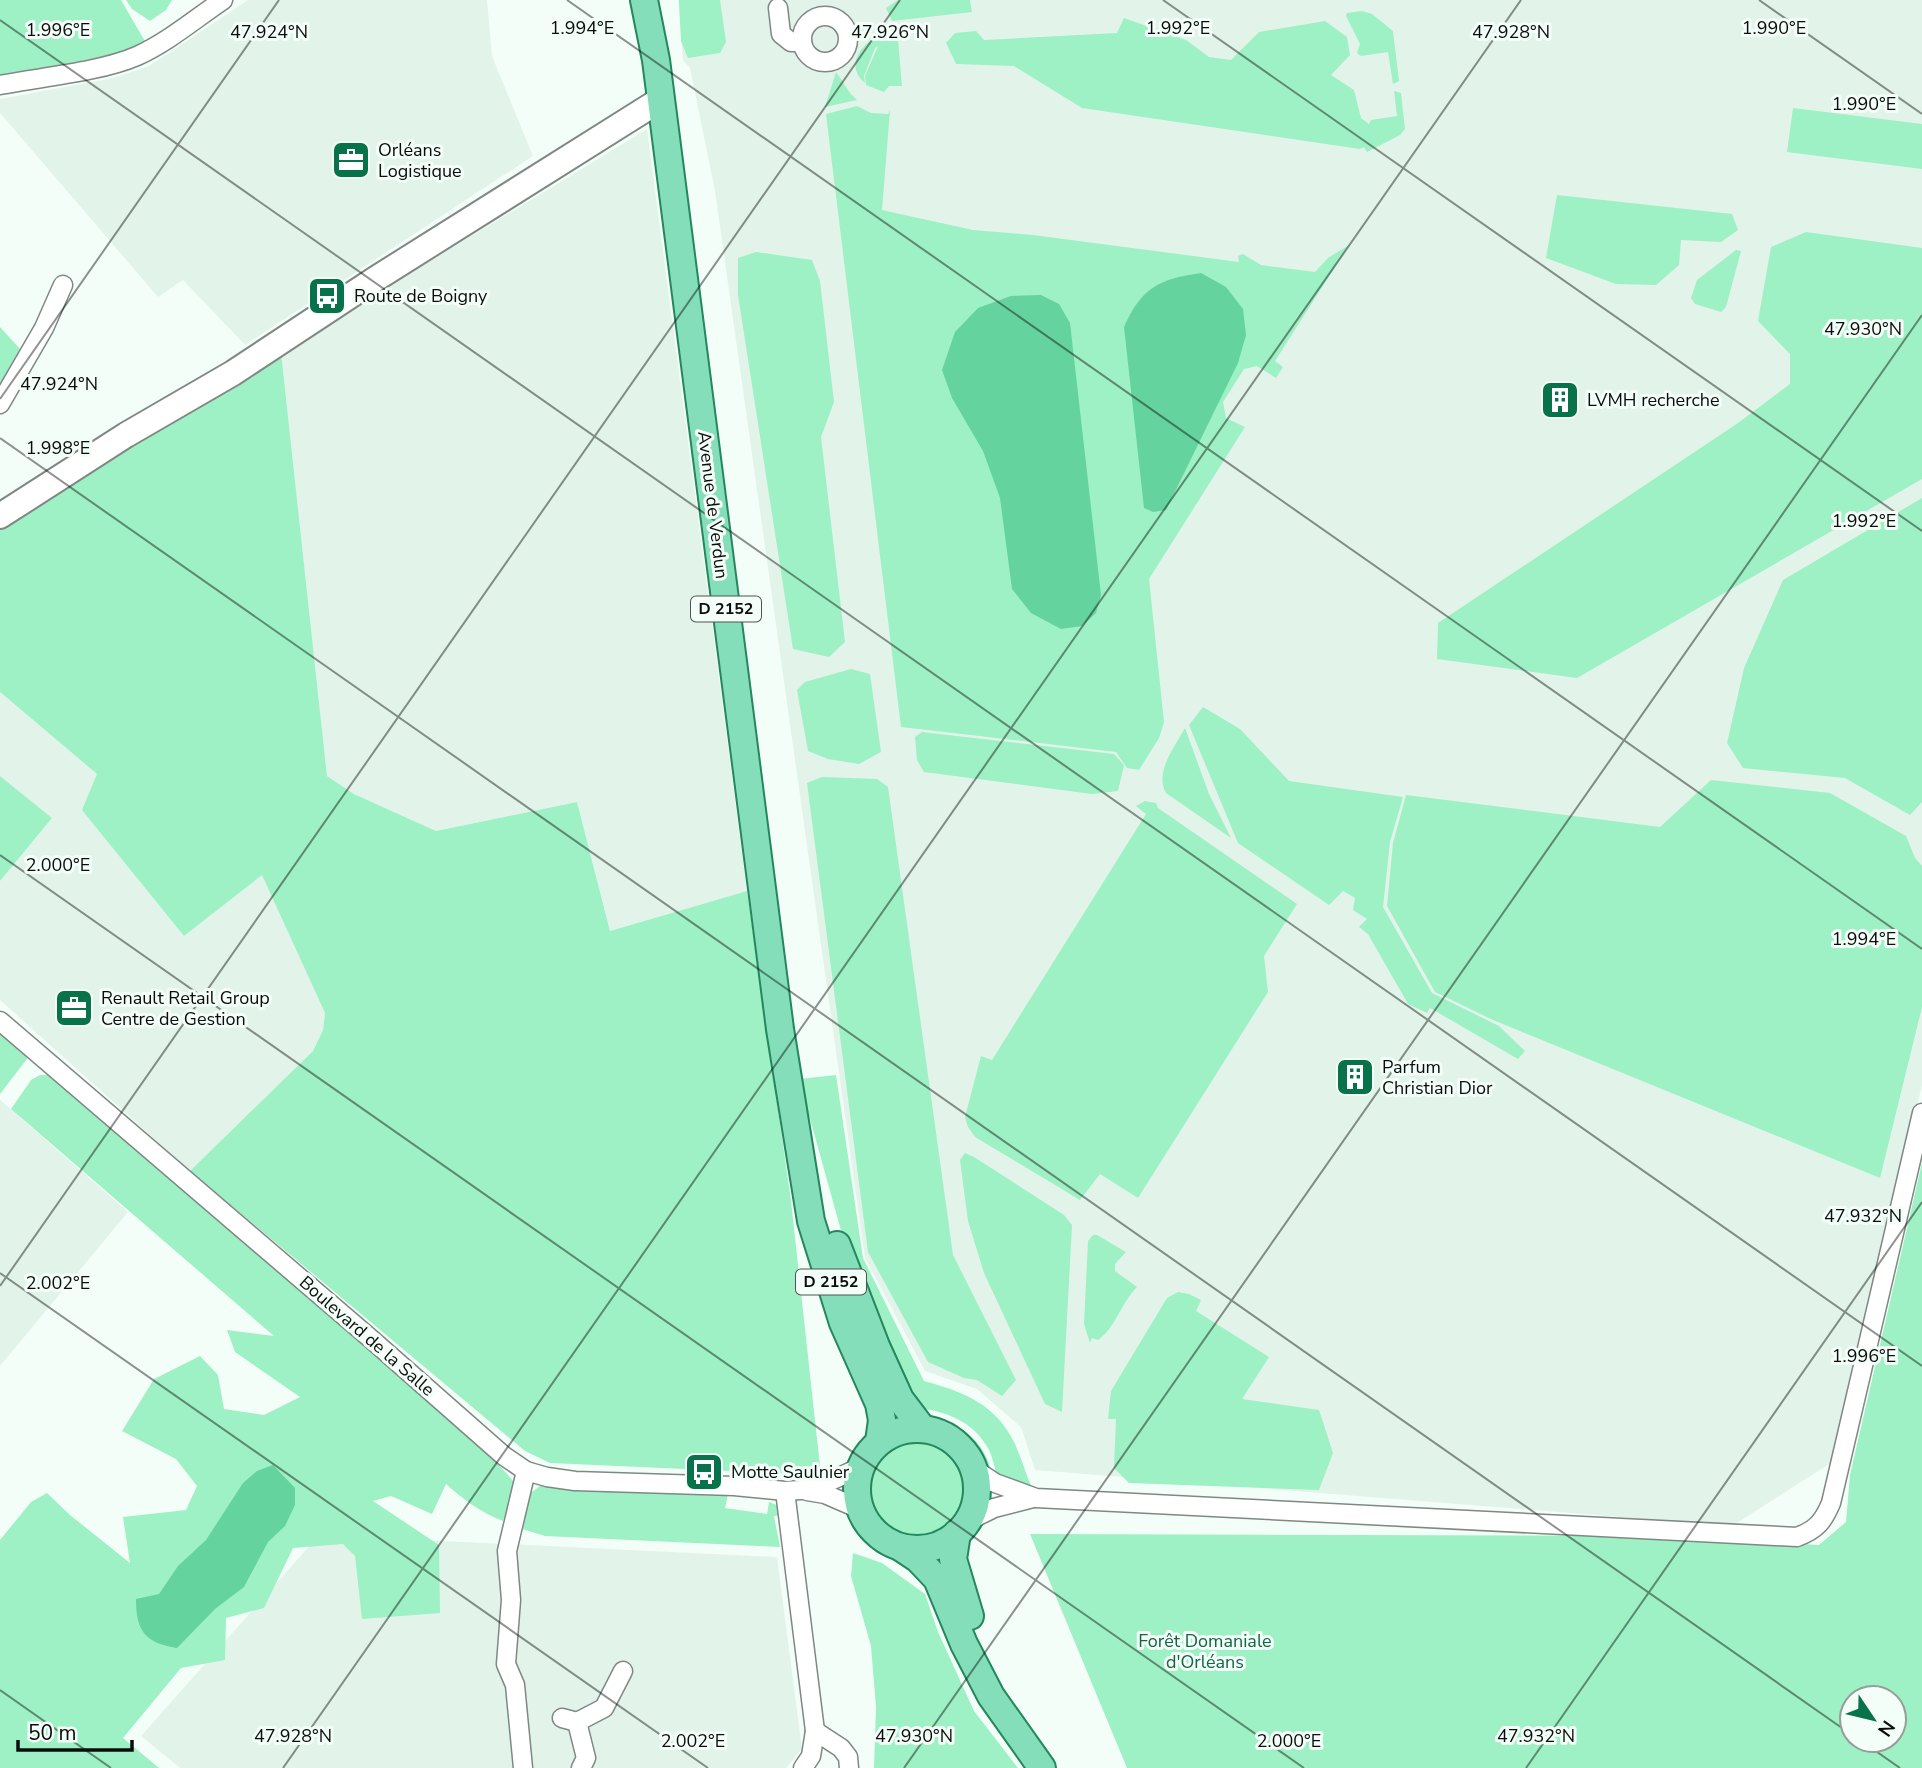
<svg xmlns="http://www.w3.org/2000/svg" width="1922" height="1768" font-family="'Nunito Sans',sans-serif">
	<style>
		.built { fill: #e2f4e9 }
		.green { fill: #9ef0c5; fill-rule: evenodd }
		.water { fill: #65d39e }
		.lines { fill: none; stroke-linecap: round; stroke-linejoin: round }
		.street-casing { stroke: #7f8883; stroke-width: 21 }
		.secondary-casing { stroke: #7f8883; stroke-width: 28 }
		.primary-casing { stroke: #24875e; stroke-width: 30 }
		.street { stroke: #fff; stroke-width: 18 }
		.secondary { stroke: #fff; stroke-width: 24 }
		.primary { stroke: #84deb9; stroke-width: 26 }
		.ticks { fill: none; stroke: #0a0d0b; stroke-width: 2; stroke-opacity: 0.45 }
		.labels { text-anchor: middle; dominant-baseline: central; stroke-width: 6; stroke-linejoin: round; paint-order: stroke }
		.shield { fill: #f4fef8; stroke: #505552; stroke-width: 2 }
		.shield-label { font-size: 16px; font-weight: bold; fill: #0a0d0b }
		.poi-label { font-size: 18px; fill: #0a0d0b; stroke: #f4fef8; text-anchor: start }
		.street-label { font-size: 18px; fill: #0a0d0b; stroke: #f4fef8 }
		.park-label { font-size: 18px; fill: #126644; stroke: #f4fef8 }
		.ticks-label { font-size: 18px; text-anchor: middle; fill: #0a0d0b; stroke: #f4fef8; stroke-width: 6; stroke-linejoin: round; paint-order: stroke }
	</style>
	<rect width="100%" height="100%" fill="#f4fef8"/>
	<!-- built -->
	<g class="built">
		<path d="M248,0h239l5,56 41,100 -288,189 -62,-65 -25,17 -158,-184v-14l113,-21 36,-12z"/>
		<path d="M678,0h1244v1085l-88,376 -102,65 -697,-56 -14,-43 -44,-38 -52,-18 -60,-113 -150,-1067 -25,-123 -7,-8z"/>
		<path d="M647,129l100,762 -137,40 -33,-129 -141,29 -82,-37 -27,-18 -46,-424z"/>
		<path d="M0,692l97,82 87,162 78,-62 63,139 -2,17 -10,21 -123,120 -190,-171v-119l52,-63 -52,-42z"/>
		<path d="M0,1100l128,112 -128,154z"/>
		<path d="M319,1535l458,22 25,192 -16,19h-606l-39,-32z"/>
	</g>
	<!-- green -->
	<g class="green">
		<path d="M0,0h121l25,43 -27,10 -119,25z"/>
		<path d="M126,0h46l-6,10 -16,11 -18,-12z"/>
		<path d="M679,0h41l6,42 -6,11 -32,5 -7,-17z"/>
		<path d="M898,0h72l2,12 -80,9 -6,-13z"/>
		<path d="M1362,11l10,3 21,17 6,50 -6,3 -5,-32 -27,4 -4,-3 3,-9 -14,-28 1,-3z"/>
		<path d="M1124,18l62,22 23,17 22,3 28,-28 66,-11 22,16 3,18 -19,20 23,15 7,28 8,6 2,-4 26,-4 -3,-25 7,2 4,36 -5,6 -33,17 -3,-5 -4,2 -278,-41 -68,-42 -58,-2 -10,-21 9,-10 21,-2 8,9 133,-7z"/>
		<path d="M875,38h10l-1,3 14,-1 4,46h-13l-5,6 -18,-7 -1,-9 13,-30 -3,2 -11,28 1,7c-18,-15 -8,-35 10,-45z"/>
		<path d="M836,72l14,21 7,7 -32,7z"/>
		<path d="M857,106l14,7 17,1 2,-4 -8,100 91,20 60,5 206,27 -1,-6 5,-2 18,11 54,7 13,-14 21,-13 -74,116 8,6 -7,11 -19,-12 -13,3 -21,33 3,16 19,9 -96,152 15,143 -5,16 -20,32 -12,-2 -11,-16 -215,-25 -75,-613z"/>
		<path d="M1793,108l129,16v45l-135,-17z"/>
		<path d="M1557,195l175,19 6,16 -17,12 -40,-2 -2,25 -23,20 -40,-1 -70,-26z"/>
		<path d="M1806,232l116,16v231l-345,199 -140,-19 1,-36 300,-200 52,-39v-30l-32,-33 13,-74z"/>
		<path d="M1736,250l5,1 -15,56 -5,5 -26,-8 -4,-6 6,-18z"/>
		<path d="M756,252l56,8 8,21 14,121 -13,35 24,205 -16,15 -36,-8 -55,-354v-37z"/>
		<path d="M0,327l20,22 -20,35z"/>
		<path d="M281,352l46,424 27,18 82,37 141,-29 33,129 137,-40 44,310 30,274 -271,-12 -25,-12 -335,-280 123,-120 10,-21 2,-17 -63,-138 -78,61 -102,-126 15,-36 -97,-82v-167z"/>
		<path d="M1922,498v304l-12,13 -65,-37 -102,-10 -16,-25 17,-75 39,-88z"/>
		<path d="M851,669l19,5 11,78 -22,12 -31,-5 -20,-8 -11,-61 8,-8z"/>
		<path d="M1203,707l37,22 49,52 114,16 -13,45 -7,65 49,86 67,33 26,25 -7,8 -88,-51 -3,5 -19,-9 -40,-70 -9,-7 8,-8 -14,-9 2,-12 -12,-7 -14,14 -91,-62 -49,-118z"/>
		<path d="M1185,728l24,66 22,44 -65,-45c-12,-21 9,-46 19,-65z"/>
		<path d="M922,732l192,22 10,11 -6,26 -26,3 -168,-22 -7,-12 -2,-23z"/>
		<path d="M0,776l52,42 -52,63z"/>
		<path d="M822,777l55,2 11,8 65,468 63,125 -14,16 -25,-16 -13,-2 -36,-16 -60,-110 -61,-469z"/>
		<path d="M1711,780l119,13 76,43 9,22 7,8v141l-42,171 -387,-158 -58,-28 -48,-86 6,-63 13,-48 254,32z"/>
		<path d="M1145,801l11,2 2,5 139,96 -33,52 4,36 -130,206 -38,-24 -20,26 -105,-63 -7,-10 -3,-10 16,-61 11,4 154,-246 -10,-8z"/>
		<path d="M0,1030l25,21 2,8 -27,35z"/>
		<path d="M40,1075h12l409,351c7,8 53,53 53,57 1,9 -8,29 -11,38 -23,-9 -39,-21 -57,-37l-14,30 -41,-18 -18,5 66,44 1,68 -78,6 -7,-63 -12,-12 -50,4 -29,60 -38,10 -1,42 -44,8 -58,70 36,30h-159v-228l31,-38 16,-9 23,22 60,48 -7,-46 63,-7 11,-24 -21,-27 -54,-28 32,-52 46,-23 18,19 6,34 40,6 36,-18 -65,-45 -8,-22 47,6 -263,-227 20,-29z"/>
		<path d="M836,1075l27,183 61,123c40,11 72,23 91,63 7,15 11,31 18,46l-36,-14c-3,-10 -5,-23 -11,-31 -15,-25 -44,-35 -71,-37l-65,-145 -51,-184z"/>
		<path d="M965,1153l9,4 90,58 8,10 -10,187 -17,-8 -61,-131 -16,-52 -8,-61z"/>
		<path d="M1922,1163v605h-795l-97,-234 628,2 161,9 27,-23 4,-47zM1852,1698h42v42h-42z"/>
		<path d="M1093,1235h4l29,17 -11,12v7l22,16c-16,16 -21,40 -39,53l-6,-2 -2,5 -6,-19 4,-83z"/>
		<path d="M1178,1292l11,2 12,6 -5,11 73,46 -27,42 77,11 14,43 -14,37 -190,-7 -15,-15 2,-49h-8l3,-28 56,-93z"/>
		<path d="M920,1415c34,3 67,24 72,61 -13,-12 -19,-28 -33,-39 -13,-9 -28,-11 -39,-22z"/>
		<circle cx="918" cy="1489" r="47"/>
		<path d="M540,1486l188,8 -3,14 42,6 2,-12 10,4 2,9 -7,1 6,31 -235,-11 -26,-8 10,-34z"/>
		<path d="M845,1510l10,5 12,16 13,13 17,8 12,14c-30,-10 -51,-27 -64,-56z"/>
		<path d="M853,1553l29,10 43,31 13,38 36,79 44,57h-144l2,-61 -5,-61 -20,-70z"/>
	</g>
	<!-- water -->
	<g class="water">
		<path d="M1201,273l25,14 17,22 3,26 -8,28 -72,147 -13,2 -9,-4 -20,-181c17,-39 35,-48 77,-54z"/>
		<path d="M1041,295l18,9 11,19 31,272 -5,18 -14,13 -21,3 -30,-16 -19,-24 -12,-91 -17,-47 -31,-53 -10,-28 13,-38 23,-24 33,-12z"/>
		<path d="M273,1465l22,23v17l-10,21 -17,16 -24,45 -29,22 -38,39c-32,-5 -41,-17 -41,-49l23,-5 19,-28 28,-26 37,-57 14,-12z"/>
	</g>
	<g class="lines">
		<defs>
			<g id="street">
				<path d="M778,8l3,26 10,8h11"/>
				<circle cx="825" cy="39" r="23"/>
				<path d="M0,85c41,-8 100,-13 137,-29 31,-14 58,-37 86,-56"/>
				<path d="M0,404l44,-76 19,-43"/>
				<path d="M0,1021l370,317 134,118 22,15 21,6 28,4 159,5 51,5 15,-1 26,-7 35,-16"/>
				<path d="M974,1469l21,14 41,15 761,39c19,-7 26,-15 34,-34l91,-390"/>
				<path d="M785,1491l30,240 -4,25 -8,12"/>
				<path d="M807,1491l18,3 37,16"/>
				<path d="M968,1521l26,-13 39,-10"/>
				<path d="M562,1718l15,4 9,36 -5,10"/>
				<path d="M577,1722l27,-14 19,-37"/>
				<path d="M815,1731l26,17 7,9 1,11"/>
				<path d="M523,1768l-8,-83 -9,-21 5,-64 -4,-49 19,-80"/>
			</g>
			<path id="secondary" d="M0,516l126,-81 107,-62 144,-95 283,-178"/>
			<g id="primary">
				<path d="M644,0l12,60 124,969 31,192 32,102 36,81 3,16 -3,22"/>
				<path d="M837,1245l39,101 24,53 22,29"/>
				<circle cx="917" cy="1489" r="60"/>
				<path d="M957,1533l-4,26 17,57"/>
				<path d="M900,1547l18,12 19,20 27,65 27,52 51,72"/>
			</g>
		</defs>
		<!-- street casing -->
		<use href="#street" class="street-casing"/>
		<!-- secondary casing -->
		<use href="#secondary" class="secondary-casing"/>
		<!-- primary casing -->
		<use href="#primary" class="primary-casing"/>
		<!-- street -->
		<use href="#street" class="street"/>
		<!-- secondary -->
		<use href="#secondary" class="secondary"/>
		<!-- primary -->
		<use href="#primary" class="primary"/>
	</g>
	<!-- ticks -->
	<path class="ticks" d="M567,0l1355,949M1163,0l759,531M1759,0l163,114M0,20l1922,1346M0,399l279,-399M0,438l1852,1297M0,855l1304,913M0,1273l708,495M0,1286l900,-1286M0,1690l111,78M1860,1740l40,28M283,1768l1238,-1768M904,1768l1018,-1453M1526,1768l396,-566"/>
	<!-- icons -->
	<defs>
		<symbol id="office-square" viewBox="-11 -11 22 22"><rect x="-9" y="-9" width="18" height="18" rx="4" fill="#08734b" stroke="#f4fef8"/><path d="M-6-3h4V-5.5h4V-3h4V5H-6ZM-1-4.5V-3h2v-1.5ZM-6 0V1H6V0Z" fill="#fff"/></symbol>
		<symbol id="bus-square" viewBox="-11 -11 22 22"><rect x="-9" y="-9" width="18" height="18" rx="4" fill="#08734b" stroke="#f4fef8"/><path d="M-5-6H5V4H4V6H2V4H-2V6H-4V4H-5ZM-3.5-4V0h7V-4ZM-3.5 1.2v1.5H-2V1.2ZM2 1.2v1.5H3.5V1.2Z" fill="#fff"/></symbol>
		<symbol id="building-square" viewBox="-11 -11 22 22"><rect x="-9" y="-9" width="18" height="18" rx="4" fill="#08734b" stroke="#f4fef8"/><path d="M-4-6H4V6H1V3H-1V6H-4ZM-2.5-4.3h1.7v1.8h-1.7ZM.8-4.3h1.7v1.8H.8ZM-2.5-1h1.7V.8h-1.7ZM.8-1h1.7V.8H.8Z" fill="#fff"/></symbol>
	</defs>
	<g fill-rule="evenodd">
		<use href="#office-square" x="329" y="138" width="44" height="44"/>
		<use href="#bus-square" x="305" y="274" width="44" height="44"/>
		<use href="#building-square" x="1538" y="378" width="44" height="44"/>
		<use href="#office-square" x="52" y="986" width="44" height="44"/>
		<use href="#building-square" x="1333" y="1055" width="44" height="44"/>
		<use href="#bus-square" x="682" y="1450" width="44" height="44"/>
	</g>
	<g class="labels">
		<!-- shield labels -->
		<g class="shield">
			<rect x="691" y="596.5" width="70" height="25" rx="5"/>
			<rect x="796" y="1269.5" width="70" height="25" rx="5"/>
		</g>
		<g class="shield-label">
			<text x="726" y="609">D 2152</text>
			<text x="831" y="1282">D 2152</text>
		</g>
		<!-- poi labels -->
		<g class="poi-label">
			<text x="378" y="150">Orléans<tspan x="378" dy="21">Logistique</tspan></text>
			<text x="354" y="296">Route de Boigny</text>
			<text x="1587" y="400">LVMH recherche</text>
			<text x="101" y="998">Renault Retail Group<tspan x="101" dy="21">Centre de Gestion</tspan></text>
			<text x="1382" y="1067">Parfum<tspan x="1382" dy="21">Christian Dior</tspan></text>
			<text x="731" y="1472">Motte Saulnier</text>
		</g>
		<!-- street labels -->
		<g class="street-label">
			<text transform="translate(713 505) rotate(83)">Avenue de Verdun</text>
			<text transform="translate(367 1336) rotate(41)">Boulevard de la Salle</text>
		</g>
		<!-- park labels -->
		<g class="park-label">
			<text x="1205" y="1641">Forêt Domaniale<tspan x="1205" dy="21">d'Orléans</tspan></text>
		</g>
	</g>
	<g class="ticks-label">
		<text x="582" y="34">1.994°E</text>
		<text x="1178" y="34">1.992°E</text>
		<text x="1774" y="34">1.990°E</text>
		<text x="58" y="36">1.996°E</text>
		<text x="269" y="38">47.924°N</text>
		<text x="890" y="38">47.926°N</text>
		<text x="1511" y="38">47.928°N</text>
		<text x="1864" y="110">1.990°E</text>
		<text x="1863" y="335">47.930°N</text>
		<text x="59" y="390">47.924°N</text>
		<text x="58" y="454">1.998°E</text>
		<text x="1864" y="527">1.992°E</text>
		<text x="58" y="871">2.000°E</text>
		<text x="1864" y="945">1.994°E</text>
		<text x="1863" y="1222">47.932°N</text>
		<text x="58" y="1289">2.002°E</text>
		<text x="1864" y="1362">1.996°E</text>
		<text x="293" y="1742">47.928°N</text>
		<text x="914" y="1742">47.930°N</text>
		<text x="1536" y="1742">47.932°N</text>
		<text x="693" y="1747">2.002°E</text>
		<text x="1289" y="1747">2.000°E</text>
	</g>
	<!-- north arrow -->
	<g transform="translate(1873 1719) rotate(125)"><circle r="33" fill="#f4fef8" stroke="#969e99" stroke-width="2"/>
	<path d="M0-5L12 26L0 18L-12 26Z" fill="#08734b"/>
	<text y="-10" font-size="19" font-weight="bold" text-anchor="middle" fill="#0a0d0b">N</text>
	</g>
	<!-- scale -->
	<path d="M18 1740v10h114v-10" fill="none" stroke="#0a0d0b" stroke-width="3.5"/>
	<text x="28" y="1740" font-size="21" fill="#0a0d0b" stroke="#f4fef8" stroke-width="5" paint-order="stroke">50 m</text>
</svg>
